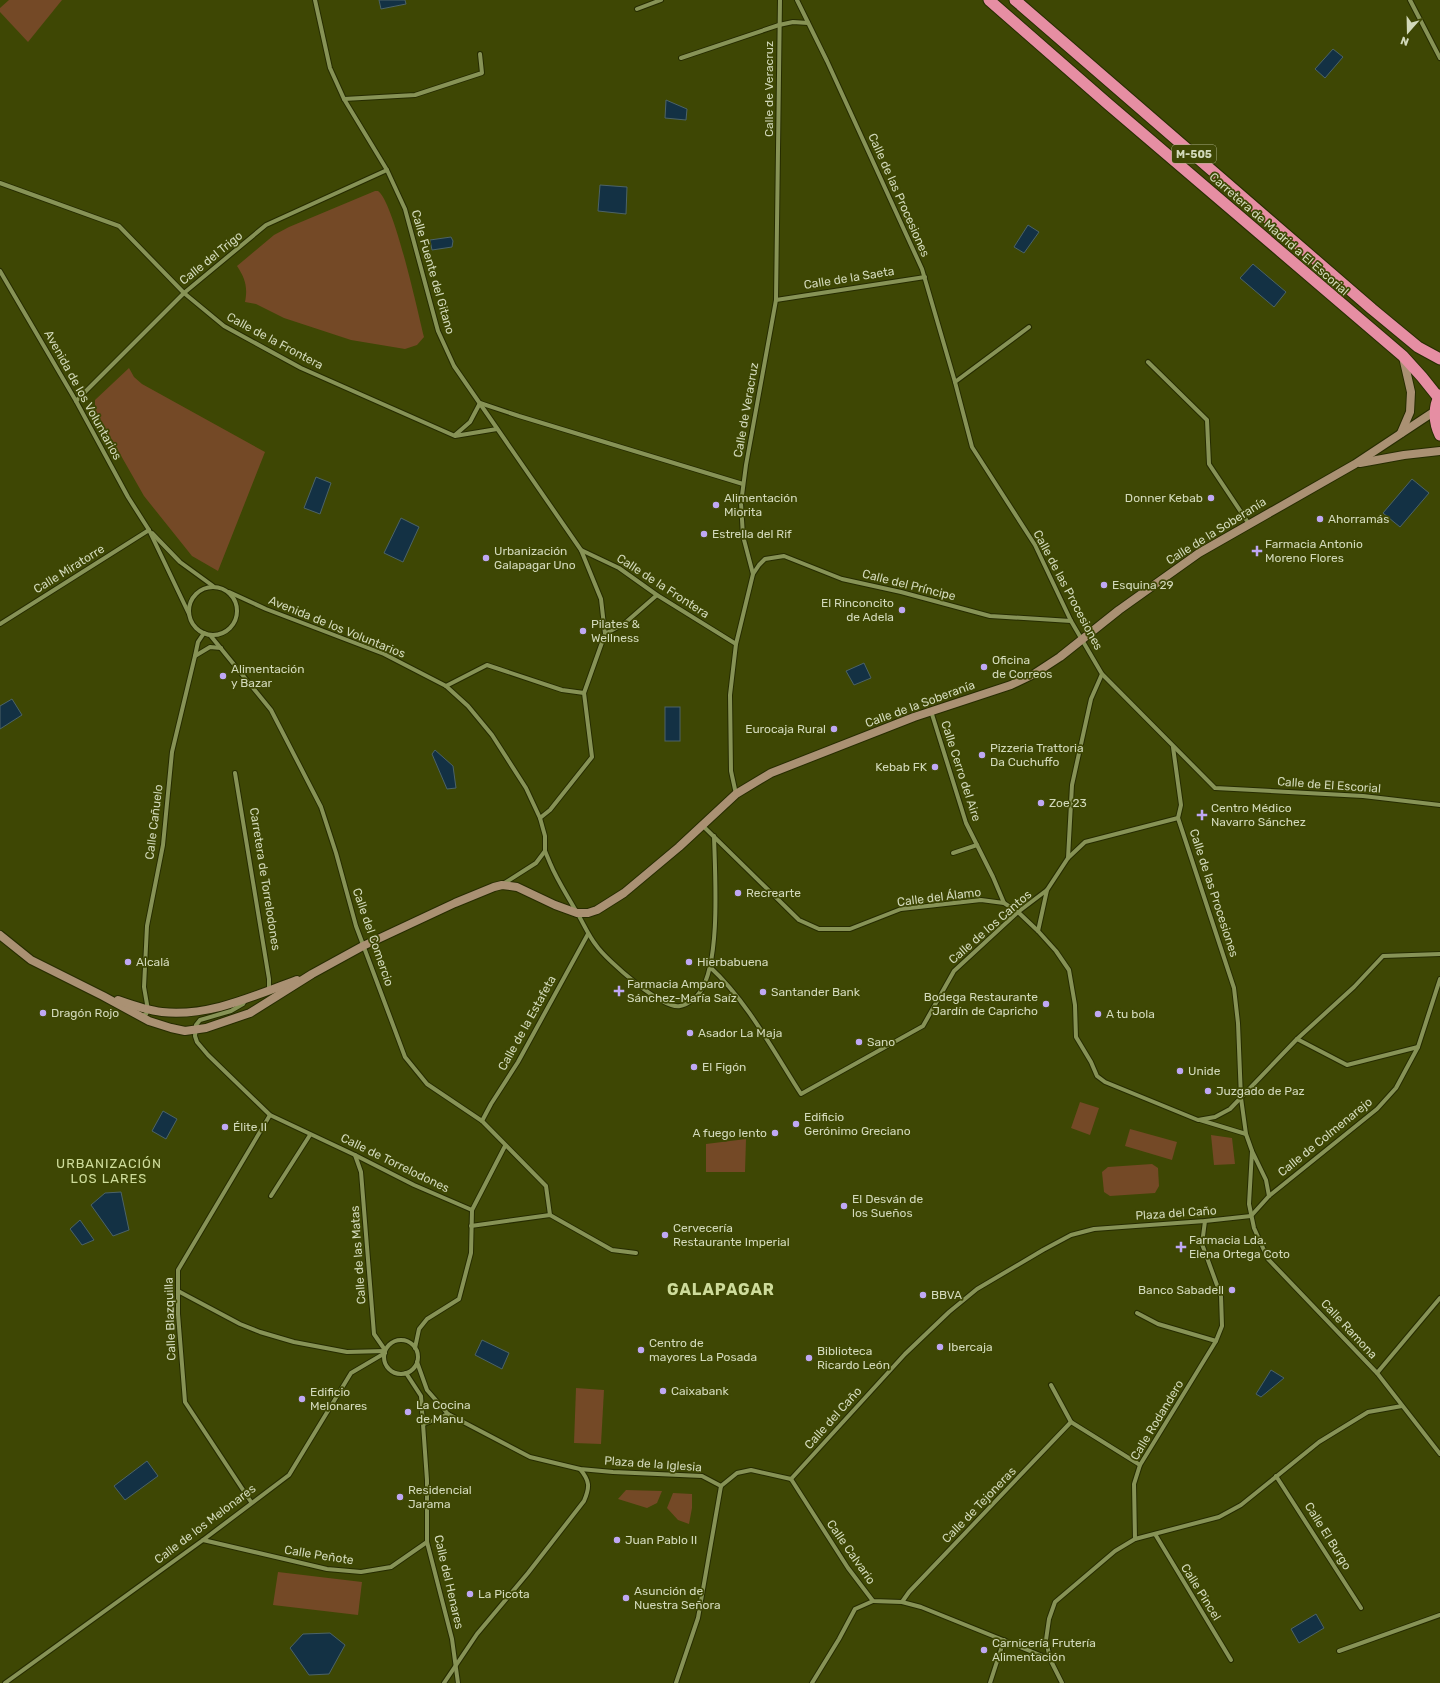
<svg xmlns="http://www.w3.org/2000/svg" width="1440" height="1683" font-family="Rubik,sans-serif">
	<style>
		.green { fill: #744926 }
		.water { fill: #133144; stroke: #4c6367 }
		.lines { fill: none; stroke-linecap: round; stroke-linejoin: round }
		.minor-casing { stroke: #262c00; stroke-width: 6 }
		.secondary-casing { stroke: #262c00; stroke-width: 10 }
		.trunk-casing { stroke: #262c00; stroke-width: 13 }
		.minor { stroke: #879356; stroke-width: 4 }
		.secondary { stroke: #aa9173; stroke-width: 8 }
		.trunk { stroke: #e68ea3; stroke-width: 11 }
		.poi-dot { fill: #bfa8f4; stroke: #3e4704; stroke-width: 1.5 }
		.labels { text-anchor: middle; dominant-baseline: central; stroke-width: 3.5; stroke-linejoin: round; paint-order: stroke }
		.shield { fill: #3e4704; stroke: #a6ad83; stroke-width: 1 }
		.shield-label { font-size: 11px; font-weight: bold; fill: #d2d9ba }
		.street-label { font-size: 12px; fill: #d2d9ba; stroke: #3e4704 }
		.poi-label { font-size: 12px; fill: #d2d9ba; stroke: #3e4704; text-anchor: start }
		.neighbourhood-label { font-size: 13px; letter-spacing: 1px; fill: #cedc9b; stroke: #3e4704 }
		.district-label { font-size: 16px; font-weight: bold; letter-spacing: 1px; fill: #cedc9b; stroke: #3e4704 }
	</style>
	<rect width="100%" height="100%" fill="#3e4704"/>
	<!-- green -->
	<g class="green">
		<path d="M9,0h53l-34,42 -28,-30v-4z"/>
		<path d="M375,191h3c16,11 40,122 46,146l-7,8 -12,4 -54,-9 -67,-22 -28,-14 -11,-2c3,-15 0,-24 -8,-36l37,-31 15,-8z"/>
		<path d="M129,368l5,9 8,7 123,68 -47,119 -26,-15 -48,-60 -49,-86v-10z"/>
		<path d="M1080,1102l19,6 -9,27 -19,-7z"/>
		<path d="M1130,1129l47,13 -5,18 -47,-14z"/>
		<path d="M1211,1135l21,3 3,26 -21,1z"/>
		<path d="M746,1139l-1,33h-39v-28z"/>
		<path d="M1152,1164l6,4 1,18 -4,7 -45,3 -6,-4 -2,-20 6,-5z"/>
		<path d="M576,1388l28,2 -3,54 -27,-1z"/>
		<path d="M626,1490l36,1 -5,12 -10,5 -29,-9z"/>
		<path d="M673,1493l19,1v14l-3,16 -11,-4 -11,-12z"/>
		<path d="M278,1572l84,10 -4,33 -85,-10z"/>
	</g>
	<!-- water -->
	<g class="water">
		<path d="M379,0h26l1,4 -25,5z"/>
		<path d="M1333,49l10,8 -18,21 -10,-9z"/>
		<path d="M666,100l21,9 -1,11 -21,-2z"/>
		<path d="M600,185l27,2 -1,27 -28,-3z"/>
		<path d="M1028,225l11,7 -15,21 -10,-6z"/>
		<path d="M451,237l2,4 -1,6 -20,3 -2,-10z"/>
		<path d="M1253,264l33,28 -12,15 -34,-29z"/>
		<path d="M316,477l15,6 -11,31 -16,-6z"/>
		<path d="M1412,479l17,14 -29,34 -17,-14z"/>
		<path d="M401,518l18,9 -16,35 -19,-9z"/>
		<path d="M864,663l7,15 -17,7 -8,-14z"/>
		<path d="M12,699l10,16 -22,14v-23z"/>
		<rect x="665" y="707" width="15" height="34"/>
		<path d="M435,750l18,16 3,22 -9,1 -15,-35z"/>
		<path d="M163,1111l14,8 -11,20 -14,-8z"/>
		<path d="M121,1192l8,38 -16,6 -22,-31 14,-12z"/>
		<path d="M80,1220l14,20 -12,5 -12,-16z"/>
		<path d="M482,1340l27,13 -7,16 -27,-14z"/>
		<path d="M1271,1370l13,8 -23,19 -5,-3z"/>
		<path d="M147,1461l11,15 -33,24 -11,-14z"/>
		<path d="M1316,1614l8,14 -25,15 -8,-14z"/>
		<path d="M330,1633l15,12 -16,29 -20,1 -19,-27 13,-14z"/>
	</g>
	<g class="lines">
		<defs>
			<g id="minor">
				<path d="M315,0l15,68 14,31 43,71 18,39 33,122 16,35 127,184 38,18 38,27 79,49"/>
				<path d="M797,0l30,61 95,208 33,113 17,65 63,98 36,76 31,53 113,114 148,8 77,9"/>
				<path d="M1410,0l30,58"/>
				<path d="M637,9l24,-9"/>
				<path d="M681,58l98,-33 14,-3 15,1"/>
				<path d="M344,99l71,-4 67,-22 -2,-19"/>
				<path d="M0,183l119,43 65,67 40,33 77,42 154,68 42,-7"/>
				<path d="M0,271l76,130 52,96 21,33 40,84"/>
				<path d="M776,300l149,-23"/>
				<path d="M1148,362l59,58 2,44 40,60"/>
				<path d="M955,382l74,-55"/>
				<path d="M76,401l108,-108 82,-68 121,-55"/>
				<path d="M480,403l39,13 224,68"/>
				<path d="M455,435l15,-13 10,-19"/>
				<path d="M152,533l28,29 33,24"/>
				<path d="M581,550l20,49 4,35"/>
				<path d="M753,574l6,-9 6,-6 19,-3 58,23 59,13 89,24 81,5"/>
				<circle cx="213" cy="611" r="24"/>
				<path d="M229,592l37,17 118,45 62,32 22,20 24,29 34,53 14,30 5,18v15l5,12c7,17 17,32 26,48 7,11 12,24 20,34 10,15 67,65 84,61 7,-1 16,-8 20,-14 21,-30 15,-118 14,-156"/>
				<path d="M0,624l149,-94"/>
				<path d="M210,635l61,75 50,97 15,46 20,73 49,131 22,27 55,37 64,65 4,29"/>
				<path d="M195,656l3,-14 6,-9"/>
				<path d="M446,686l41,-21 75,25 22,3"/>
				<path d="M931,711l35,112 27,54 11,26 14,9 20,19 18,20 13,19 6,35 1,32 15,25 6,14 8,6 93,38 17,-3 15,-8 67,-70 57,-52 29,-31 57,-2"/>
				<path d="M1173,747l8,58 -3,13 56,170 4,35 3,75 5,36 6,17"/>
				<path d="M235,773l34,206v11"/>
				<path d="M736,794l-5,-23 -1,-76 6,-51 17,-70 -10,-38 -2,-33 5,-38 30,-165 4,-300"/>
				<path d="M540,818l10,-8 42,-53 -8,-64 21,-59 20,-11 32,-28"/>
				<path d="M703,826l96,94 20,9h31l51,-20 80,-9 23,3"/>
				<path d="M953,853l24,-8"/>
				<path d="M1068,858l17,-16 93,-24"/>
				<path d="M503,884l33,-21 9,-12"/>
				<path d="M1038,931l9,-41 21,-32 4,-73 19,-86 11,-25"/>
				<path d="M710,967c37,34 64,85 91,127l122,-68 31,-55 64,-59 29,-22"/>
				<path d="M246,999l-3,5 -12,7 -31,9 -4,5 -1,11 2,6 11,13 62,60 85,40 59,30 58,25"/>
				<path d="M141,1017l5,-3 2,-4 -4,-23 3,-61 16,-81 9,-93 23,-96 15,-9 11,1"/>
				<path d="M1297,1039l50,26 71,-18"/>
				<path d="M1200,1120l46,14"/>
				<path d="M482,1121l9,-17 27,-42 70,-128"/>
				<path d="M355,1155l6,17 13,162 11,16"/>
				<path d="M271,1196l39,-61"/>
				<path d="M1269,1196l-3,-16 -14,-29 -3,53 5,24 14,31 109,114 63,81"/>
				<path d="M1251,1216l18,-20 108,-87 19,-21 22,-41 22,-68"/>
				<path d="M471,1226l79,-11 62,35 24,3"/>
				<path d="M178,1291l62,33 20,8 34,10 53,10 38,-1"/>
				<path d="M1137,1313l21,11 58,17"/>
				<circle cx="401" cy="1357" r="17"/>
				<path d="M415,1348l4,-19 8,-10 32,-20 12,-46 1,-43 33,-64"/>
				<path d="M417,1362l10,28 21,24 82,43 50,12 33,3 89,4 19,10"/>
				<path d="M406,1373l15,23 6,84v62l25,97 6,44"/>
				<path d="M1377,1373l63,-75"/>
				<path d="M1051,1385l20,37 69,43"/>
				<path d="M424,1424l24,-10"/>
				<path d="M1276,1476l85,132"/>
				<path d="M791,1479l114,-125 44,-42 28,-23 66,-39 28,-15 23,-6 111,-8 46,-5"/>
				<path d="M791,1479l57,89 25,33 29,1 19,5 129,52"/>
				<path d="M721,1486l16,-13 14,-3 40,9"/>
				<path d="M251,1502l-66,-100 -7,-88v-44l92,-155"/>
				<path d="M1155,1534l76,126"/>
				<path d="M1135,1539l-1,-55 6,-19 76,-124 6,-15 -1,-30 -19,-52 3,-23"/>
				<path d="M203,1540l124,29 34,3 30,-5 36,-25"/>
				<path d="M902,1602l7,-10 162,-170"/>
				<path d="M1339,1651l101,-36"/>
				<path d="M5,1683l198,-143 86,-65 62,-102 34,-20"/>
				<path d="M444,1683l33,-49 51,-61 56,-72c6,-14 6,-20 -4,-32"/>
				<path d="M676,1683l22,-65 23,-132"/>
				<path d="M812,1683l27,-44 16,-30 18,-8"/>
				<path d="M990,1683l14,-43"/>
				<path d="M1062,1683l-12,-24 -4,-19 3,-21 6,-17 60,-51 20,-12 84,-22 22,-12 78,-63 49,-30 34,-6"/>
			</g>
			<g id="secondary">
				<path d="M1401,433l9,-21 1,-20 -8,-35"/>
				<path d="M1360,463l44,-8 36,-4"/>
				<path d="M0,935l31,25 72,36 46,25 22,7 14,3 21,-3 44,-15 62,-39 51,-28 92,-43 39,-16 8,-2 15,2 38,18 22,8h11l9,-3 27,-17 55,-46 57,-53 35,-21 143,-56 97,-32 23,-11 26,-17 59,-47 80,-57 156,-89 80,-53"/>
				<path d="M118,1000c14,5 28,10 44,12 47,5 91,-16 135,-32"/>
			</g>
			<g id="trunk">
				<path d="M989,0l119,104 295,252 19,21 16,20"/>
				<path d="M1015,0l357,309 46,38 22,12"/>
				<path d="M1440,395c-7,12 -6,28 0,40"/>
			</g>
		</defs>
		<!-- minor casing -->
		<use href="#minor" class="minor-casing"/>
		<!-- secondary casing -->
		<use href="#secondary" class="secondary-casing"/>
		<!-- trunk casing -->
		<use href="#trunk" class="trunk-casing"/>
		<!-- minor -->
		<use href="#minor" class="minor"/>
		<!-- secondary -->
		<use href="#secondary" class="secondary"/>
		<!-- trunk -->
		<use href="#trunk" class="trunk"/>
	</g>
	<!-- markers -->
	<g class="poi-dot">
		<circle cx="1211" cy="498" r="4"/>
		<circle cx="716" cy="505" r="4"/>
		<circle cx="1320" cy="519" r="4"/>
		<circle cx="704" cy="534" r="4"/>
		<path d="M1255 545h4v4h4v4h-4v4h-4v-4h-4v-4h4z"/>
		<circle cx="486" cy="558" r="4"/>
		<circle cx="1104" cy="585" r="4"/>
		<circle cx="902" cy="610" r="4"/>
		<circle cx="583" cy="631" r="4"/>
		<circle cx="984" cy="667" r="4"/>
		<circle cx="223" cy="676" r="4"/>
		<circle cx="834" cy="729" r="4"/>
		<circle cx="982" cy="755" r="4"/>
		<circle cx="935" cy="767" r="4"/>
		<circle cx="1041" cy="803" r="4"/>
		<path d="M1200 809h4v4h4v4h-4v4h-4v-4h-4v-4h4z"/>
		<circle cx="738" cy="893" r="4"/>
		<circle cx="128" cy="962" r="4"/>
		<circle cx="689" cy="962" r="4"/>
		<path d="M617 985h4v4h4v4h-4v4h-4v-4h-4v-4h4z"/>
		<circle cx="763" cy="992" r="4"/>
		<circle cx="1046" cy="1004" r="4"/>
		<circle cx="43" cy="1013" r="4"/>
		<circle cx="1098" cy="1014" r="4"/>
		<circle cx="690" cy="1033" r="4"/>
		<circle cx="859" cy="1042" r="4"/>
		<circle cx="694" cy="1067" r="4"/>
		<circle cx="1180" cy="1071" r="4"/>
		<circle cx="1208" cy="1091" r="4"/>
		<circle cx="796" cy="1124" r="4"/>
		<circle cx="225" cy="1127" r="4"/>
		<circle cx="775" cy="1133" r="4"/>
		<circle cx="844" cy="1206" r="4"/>
		<circle cx="665" cy="1235" r="4"/>
		<path d="M1179 1241h4v4h4v4h-4v4h-4v-4h-4v-4h4z"/>
		<circle cx="1232" cy="1290" r="4"/>
		<circle cx="923" cy="1295" r="4"/>
		<circle cx="940" cy="1347" r="4"/>
		<circle cx="641" cy="1350" r="4"/>
		<circle cx="809" cy="1358" r="4"/>
		<circle cx="663" cy="1391" r="4"/>
		<circle cx="302" cy="1399" r="4"/>
		<circle cx="408" cy="1412" r="4"/>
		<circle cx="400" cy="1497" r="4"/>
		<circle cx="617" cy="1540" r="4"/>
		<circle cx="470" cy="1594" r="4"/>
		<circle cx="626" cy="1598" r="4"/>
		<circle cx="984" cy="1650" r="4"/>
	</g>
	<g class="labels">
		<!-- shield labels -->
		<rect class="shield" x="1172" y="145" width="44" height="18" rx="3"/>
		<g class="shield-label">
			<text x="1194" y="154">M-505</text>
		</g>
		<!-- street labels -->
		<g class="street-label">
			<text transform="translate(769 89) rotate(-90)">Calle de Veracruz</text>
			<text transform="translate(899 195) rotate(66)">Calle de las Procesiones</text>
			<text transform="translate(1279 234) rotate(41)">Carretera de Madrid a El Escorial</text>
			<text transform="translate(211 258) rotate(-39)">Calle del Trigo</text>
			<text transform="translate(433 272) rotate(74)">Calle Fuente del Gitano</text>
			<text transform="translate(849 278) rotate(-9)">Calle de la Saeta</text>
			<text transform="translate(275 341) rotate(28)">Calle de la Frontera</text>
			<text transform="translate(83 395) rotate(61)">Avenida de los Voluntarios</text>
			<text transform="translate(746 410) rotate(-80)">Calle de Veracruz</text>
			<text transform="translate(1216 531) rotate(-32)">Calle de la Soberanía</text>
			<text transform="translate(69 569) rotate(-32)">Calle Miratorre</text>
			<text transform="translate(909 585) rotate(14)">Calle del Príncipe</text>
			<text transform="translate(663 586) rotate(33)">Calle de la Frontera</text>
			<text transform="translate(1068 590) rotate(62)">Calle de las Procesiones</text>
			<text transform="translate(337 627) rotate(22)">Avenida de los Voluntarios</text>
			<text transform="translate(920 704) rotate(-20)">Calle de la Soberanía</text>
			<text transform="translate(961 771) rotate(72)">Calle Cerro del Aire</text>
			<text transform="translate(1329 785) rotate(4)">Calle de El Escorial</text>
			<text transform="translate(154 822) rotate(-83)">Calle Cañuelo</text>
			<text transform="translate(265 879) rotate(81)">Carretera de Torrelodones</text>
			<text transform="translate(1214 893) rotate(72)">Calle de las Procesiones</text>
			<text transform="translate(939 897) rotate(-7)">Calle del Álamo</text>
			<text transform="translate(990 927) rotate(-41)">Calle de los Cantos</text>
			<text transform="translate(373 937) rotate(71)">Calle del Comercio</text>
			<text transform="translate(527 1023) rotate(-61)">Calle de la Estafeta</text>
			<text transform="translate(1325 1137) rotate(-39)">Calle de Colmenarejo</text>
			<text transform="translate(395 1163) rotate(26)">Calle de Torrelodones</text>
			<text transform="translate(1176 1213) rotate(-4)">Plaza del Caño</text>
			<text transform="translate(358 1255) rotate(-94)">Calle de las Matas</text>
			<text transform="translate(170 1319) rotate(-92)">Calle Blazquilla</text>
			<text transform="translate(1349 1329) rotate(47)">Calle Ramona</text>
			<text transform="translate(833 1418) rotate(-48)">Calle del Caño</text>
			<text transform="translate(1157 1420) rotate(-59)">Calle Rodandero</text>
			<text transform="translate(653 1464) rotate(4)">Plaza de la Iglesia</text>
			<text transform="translate(979 1505) rotate(-46)">Calle de Tejoneras</text>
			<text transform="translate(205 1524) rotate(-37)">Calle de los Melonares</text>
			<text transform="translate(1328 1536) rotate(58)">Calle El Burgo</text>
			<text transform="translate(851 1552) rotate(55)">Calle Calvario</text>
			<text transform="translate(319 1555) rotate(9)">Calle Peñote</text>
			<text transform="translate(449 1582) rotate(77)">Calle del Henares</text>
			<text transform="translate(1201 1592) rotate(58)">Calle Pincel</text>
		</g>
		<!-- poi labels -->
		<g class="poi-label">
			<text x="724" y="498">Alimentación<tspan x="724" dy="14">Miorita</tspan></text>
			<text x="1203" y="498" text-anchor="end">Donner Kebab</text>
			<text x="1328" y="519">Ahorramás</text>
			<text x="712" y="534">Estrella del Rif</text>
			<text x="1265" y="544">Farmacia Antonio<tspan x="1265" dy="14">Moreno Flores</tspan></text>
			<text x="494" y="551">Urbanización<tspan x="494" dy="14">Galapagar Uno</tspan></text>
			<text x="1112" y="585">Esquina 29</text>
			<text x="894" y="603" text-anchor="end">El Rinconcito<tspan x="894" dy="14">de Adela</tspan></text>
			<text x="591" y="624">Pilates &amp;<tspan x="591" dy="14">Wellness</tspan></text>
			<text x="992" y="660">Oficina<tspan x="992" dy="14">de Correos</tspan></text>
			<text x="231" y="669">Alimentación<tspan x="231" dy="14">y Bazar</tspan></text>
			<text x="826" y="729" text-anchor="end">Eurocaja Rural</text>
			<text x="990" y="748">Pizzeria Trattoria<tspan x="990" dy="14">Da Cuchuffo</tspan></text>
			<text x="927" y="767" text-anchor="end">Kebab FK</text>
			<text x="1049" y="803">Zoe 23</text>
			<text x="1211" y="808">Centro Médico<tspan x="1211" dy="14">Navarro Sánchez</tspan></text>
			<text x="746" y="893">Recrearte</text>
			<text x="136" y="962">Alcalá</text>
			<text x="697" y="962">Hierbabuena</text>
			<text x="627" y="984">Farmacia Amparo<tspan x="627" dy="14">Sánchez-María Saíz</tspan></text>
			<text x="771" y="992">Santander Bank</text>
			<text x="1038" y="997" text-anchor="end">Bodega Restaurante<tspan x="1038" dy="14">Jardín de Capricho</tspan></text>
			<text x="51" y="1013">Dragón Rojo</text>
			<text x="1106" y="1014">A tu bola</text>
			<text x="698" y="1033">Asador La Maja</text>
			<text x="867" y="1042">Sano</text>
			<text x="702" y="1067">El Figón</text>
			<text x="1188" y="1071">Unide</text>
			<text x="1216" y="1091">Juzgado de Paz</text>
			<text x="804" y="1117">Edificio<tspan x="804" dy="14">Gerónimo Greciano</tspan></text>
			<text x="233" y="1127">Élite II</text>
			<text x="767" y="1133" text-anchor="end">A fuego lento</text>
			<text x="852" y="1199">El Desván de<tspan x="852" dy="14">los Sueños</tspan></text>
			<text x="673" y="1228">Cervecería<tspan x="673" dy="14">Restaurante Imperial</tspan></text>
			<text x="1189" y="1240">Farmacia Lda.<tspan x="1189" dy="14">Elena Ortega Coto</tspan></text>
			<text x="1224" y="1290" text-anchor="end">Banco Sabadell</text>
			<text x="931" y="1295">BBVA</text>
			<text x="649" y="1343">Centro de<tspan x="649" dy="14">mayores La Posada</tspan></text>
			<text x="948" y="1347">Ibercaja</text>
			<text x="817" y="1351">Biblioteca<tspan x="817" dy="14">Ricardo León</tspan></text>
			<text x="671" y="1391">Caixabank</text>
			<text x="310" y="1392">Edificio<tspan x="310" dy="14">Melonares</tspan></text>
			<text x="416" y="1405">La Cocina<tspan x="416" dy="14">de Manu</tspan></text>
			<text x="408" y="1490">Residencial<tspan x="408" dy="14">Jarama</tspan></text>
			<text x="625" y="1540">Juan Pablo II</text>
			<text x="634" y="1591">Asunción de<tspan x="634" dy="14">Nuestra Señora</tspan></text>
			<text x="478" y="1594">La Picota</text>
			<text x="992" y="1643">Carnicería Frutería<tspan x="992" dy="14">Alimentación</tspan></text>
		</g>
		<!-- neighbourhood labels -->
		<g class="neighbourhood-label">
			<text x="109" y="1163">URBANIZACIÓN<tspan x="109" dy="15">LOS LARES</tspan></text>
		</g>
		<!-- district labels -->
		<g class="district-label">
			<text x="721" y="1289">GALAPAGAR</text>
		</g>
	</g>
	<!-- north arrow -->
	<g transform="translate(1408 32) rotate(200)" stroke="#3e4704" stroke-width="3" paint-order="stroke">
	<path d="M0-3L7 15L0 10L-7 15Z" fill="#d2d9ba"/>
	<text y="-6" font-size="11" font-weight="bold" text-anchor="middle" fill="#d2d9ba">N</text>
	</g>
</svg>
